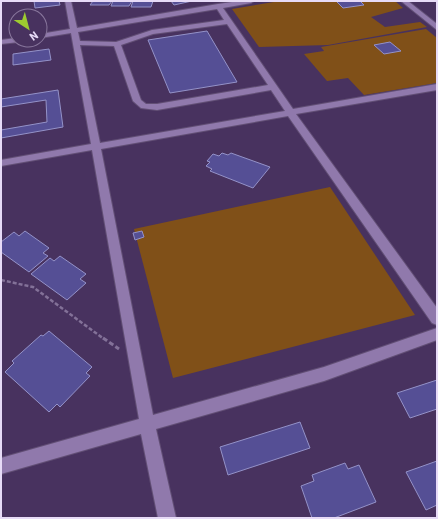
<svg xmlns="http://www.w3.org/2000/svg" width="438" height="519" font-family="Barlow,sans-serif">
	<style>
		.green { fill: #805018 }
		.building { fill: #554f95; stroke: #9492c8 }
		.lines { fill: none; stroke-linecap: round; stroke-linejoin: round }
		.minor-casing { stroke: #624f75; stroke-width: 2 }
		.path-far1 { stroke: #837198; stroke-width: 2.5; stroke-dasharray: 4 2; stroke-linecap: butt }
		.path { stroke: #837198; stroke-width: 3; stroke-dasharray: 5 2.5; stroke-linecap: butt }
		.minor { fill: #9079ac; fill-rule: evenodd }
	</style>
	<rect width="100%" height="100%" fill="#48325f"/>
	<!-- green -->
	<g class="green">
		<path d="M280,1h115l8,7 -32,9 14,10 35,-5 7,5 -99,18 -69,2 -27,-38z"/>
		<path d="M426,29l11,9v45l-73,12 -16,-17 -21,3 -23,-27 20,-3 -3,-4z"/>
		<path d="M330,187l85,128 -242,63 -39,-149z"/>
	</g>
	<!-- building -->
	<g class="building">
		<path d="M34,1h25l1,4 -25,3z"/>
		<path d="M93,1h19l-3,4h-19z"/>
		<path d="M113,1h19l-3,5h-18z"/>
		<path d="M133,1h20l-2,6h-20z"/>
		<path d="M171,1h21l-18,4z"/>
		<path d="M336,1h24l4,4 -21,3z"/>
		<path d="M207,31l30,51 -67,11 -22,-53z"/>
		<path d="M390,42l11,9 -17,3 -10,-9z"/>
		<path d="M49,49l2,11 -38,5v-11z"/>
		<path d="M58,90l5,37 -62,11v-8l46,-8 -1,-22 -45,7v-8z"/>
		<path d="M222,153l6,2 3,-2 39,14 -17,21 -43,-17 2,-2 -6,-3 4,-4 -3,-1 6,-7 6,2z"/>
		<path d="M25,231l24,17 -6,5 5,3 -19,16 -28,-20v-10l13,-10 5,4z"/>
		<path d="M142,231l2,6 -9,3 -2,-7z"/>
		<path d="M60,256l26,18 -6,5 6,4 -19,17 -36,-26 19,-16 4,3z"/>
		<path d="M49,331l43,36 -6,6 4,3 -30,31 -3,-3 -8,8 -44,-40 9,-9 -2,-2 29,-26 2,1z"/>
		<path d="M437,380v29l-27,9 -13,-25z"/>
		<path d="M300,422l10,26 -82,27 -8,-28z"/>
		<path d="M437,461v44l-11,5 -20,-38z"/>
		<path d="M345,463l3,6 11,-4 17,37 -42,16h-22l-11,-32 13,-5 -2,-6z"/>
	</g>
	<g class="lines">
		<defs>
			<g id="minor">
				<path d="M65,1h6l6,27 141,-24 21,-3h15l-3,2 -28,5 70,101 144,-25v6l-141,24 141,194v17l-5,-2 -144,-207 -187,33 52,266 171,-48 113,-39v12l-113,41 -168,48 20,89h-18l-17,-84 -140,40v-16l138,-39 -47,-269 -91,16v-6l90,-16 -20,-111 -31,5v-4l30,-5zM217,9l7,11 -72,10 -36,12 -36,-1 -2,-9zM227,24l41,61 -111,19h-11l-5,-4 -20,-55 32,-11zM80,45l34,1 19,55 8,7 16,2 114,-20 14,21 -185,32z"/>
				<path d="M401,1h7l29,23v6z"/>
				<path d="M16,38v2h4l-1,2 -18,2v-4z"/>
			</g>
		</defs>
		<!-- minor casing -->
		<use href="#minor" class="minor-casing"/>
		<!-- path-far1 -->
		<path class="path-far1" d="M1,280l32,7 71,52"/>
		<!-- path -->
		<path class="path" d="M103,338l16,11"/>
		<!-- minor -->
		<use href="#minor" class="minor"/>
	</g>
	<!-- border -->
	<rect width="438" height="519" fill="none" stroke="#e7dbf7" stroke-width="4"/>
	<!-- north arrow -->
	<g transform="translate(28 28) rotate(144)"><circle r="19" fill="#48325f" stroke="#88769c"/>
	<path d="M0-3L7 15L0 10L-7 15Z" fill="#9dca30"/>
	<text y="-6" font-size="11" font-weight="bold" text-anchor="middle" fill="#e7dbf7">N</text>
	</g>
</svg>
